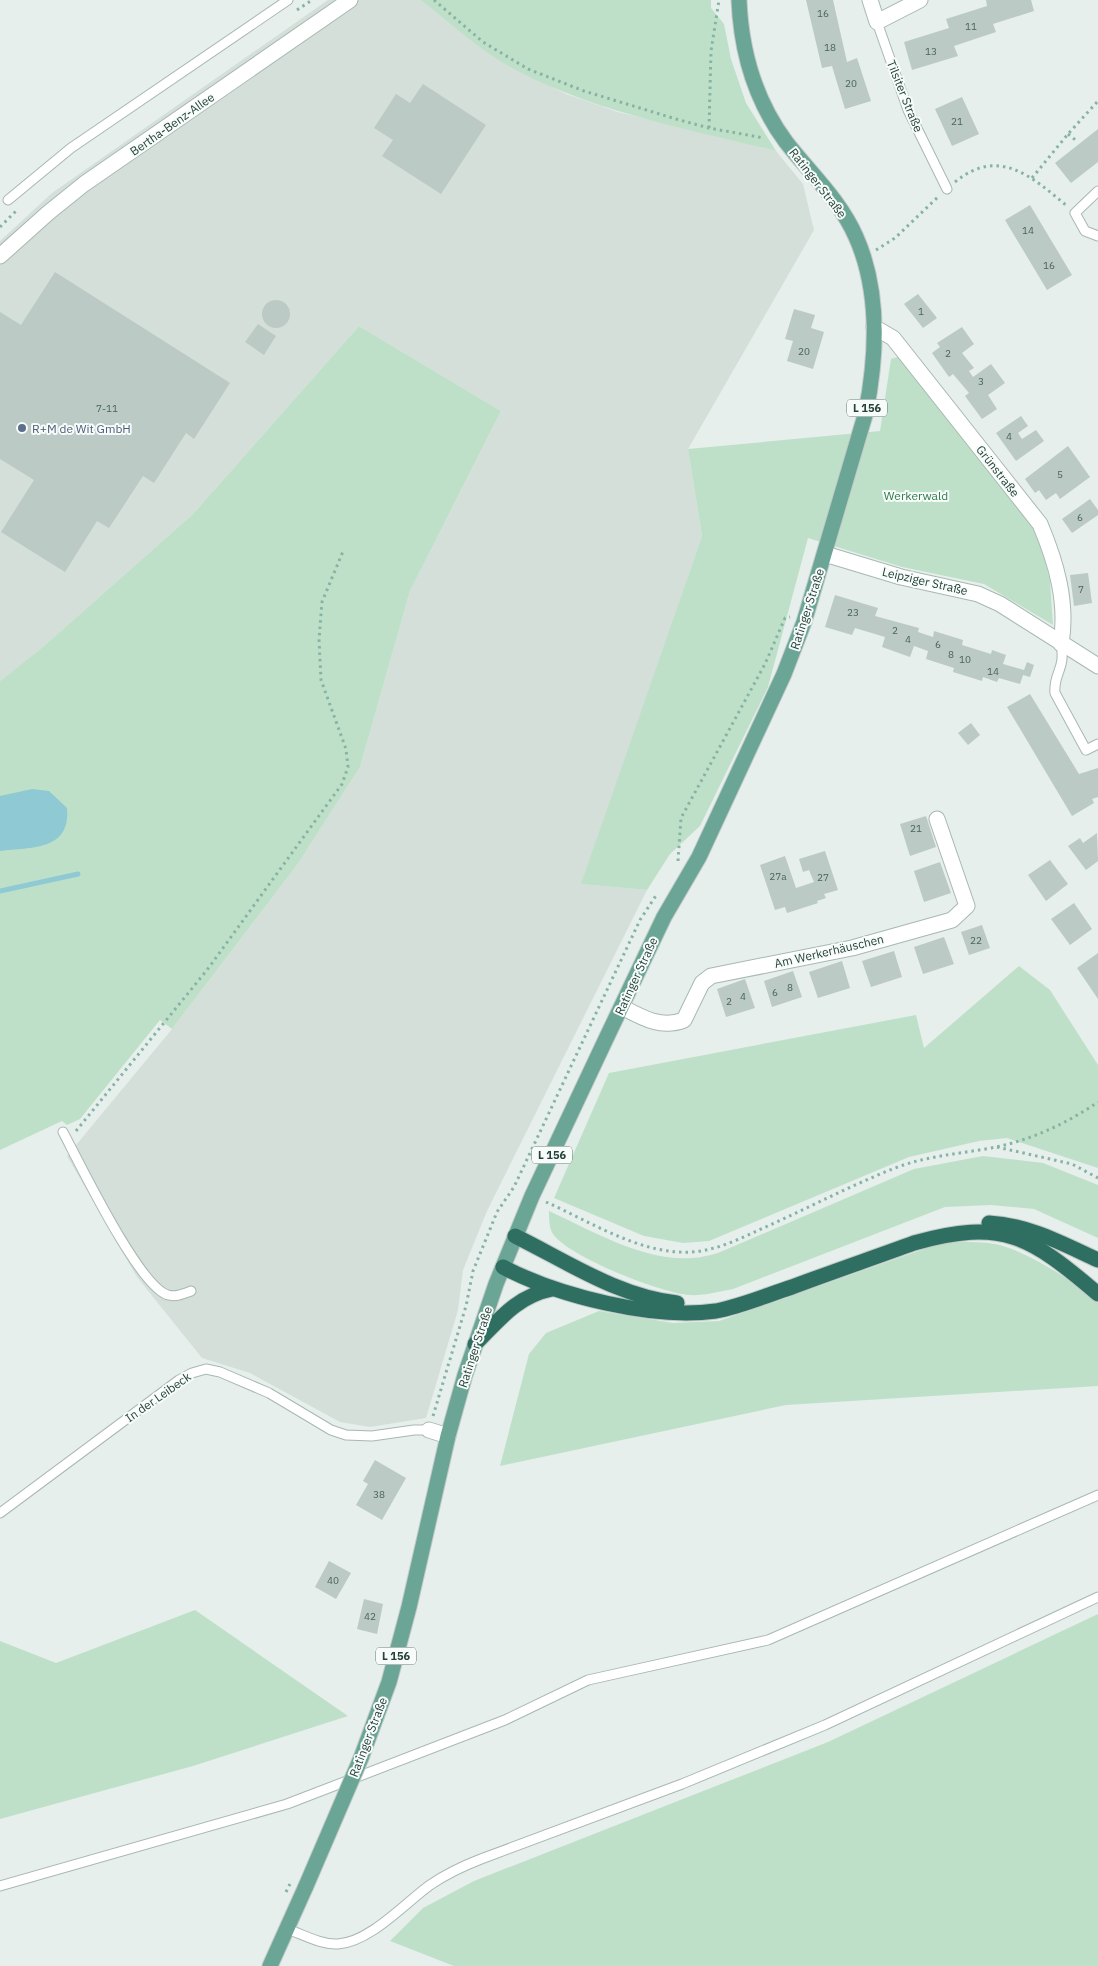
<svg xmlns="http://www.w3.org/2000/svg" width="1098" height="1966" font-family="'IBM Plex Sans',sans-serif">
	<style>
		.built { fill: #d4dfda }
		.green { fill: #bfe0c8 }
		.water { fill: #8ec9d4 }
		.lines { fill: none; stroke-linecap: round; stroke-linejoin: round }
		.stream { stroke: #8ec9d4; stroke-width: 5 }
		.building { fill: #bbcac4 }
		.lane-casing { stroke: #a8b8b2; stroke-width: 11 }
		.street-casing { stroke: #a8b8b2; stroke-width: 17 }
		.primary-casing { stroke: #c2cac8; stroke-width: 17 }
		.highway-casing { stroke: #c2cac8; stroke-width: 17 }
		.path { stroke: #86b3a5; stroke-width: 3; stroke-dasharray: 2.5 4; stroke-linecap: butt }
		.lane { stroke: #fff; stroke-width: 9 }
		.street { stroke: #fff; stroke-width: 15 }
		.primary { stroke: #6aa596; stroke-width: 15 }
		.highway { stroke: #2f6f62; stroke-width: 15 }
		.primary-bridge-casing { stroke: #c2cac8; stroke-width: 17; stroke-linecap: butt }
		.path-bridge { stroke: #86b3a5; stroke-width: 3; stroke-dasharray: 2.5 4; stroke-linecap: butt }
		.primary-bridge { stroke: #6aa596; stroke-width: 15 }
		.service-dot { fill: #5c6f8a; stroke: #f7fbf9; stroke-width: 2 }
		.labels { text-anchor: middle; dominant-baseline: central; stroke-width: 4; stroke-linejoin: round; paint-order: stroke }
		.number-label { font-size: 10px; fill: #4a645c }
		.shield { fill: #f7fbf9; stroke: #637a73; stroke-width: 1 }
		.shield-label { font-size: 11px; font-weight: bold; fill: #24423a }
		.street-label { font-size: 12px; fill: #24423a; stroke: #f7fbf9 }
		.service-label { font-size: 12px; fill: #4e5e75; stroke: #f7fbf9; text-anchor: start }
		.park-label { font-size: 12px; fill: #2d7a4b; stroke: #f7fbf9 }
	</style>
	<rect width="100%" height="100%" fill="#e6efeb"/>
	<!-- built -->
	<path class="built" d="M328,0h92l84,63 62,31 52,18 158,39 27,33 11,46 -126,219 14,87 -120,348 65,6 -160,321 -24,59 -5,40 -32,108 -56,9 -30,-5 -90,-49 -48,-15 -65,-81 -70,-121 105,-127 125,-164 63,-98 50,-176 91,-180 -142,-85 -166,188 -149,132 -44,35v-440l52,-48z"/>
	<!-- green -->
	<g class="green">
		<path d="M420,0h291v8l13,16 7,35 15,44 30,48c-92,-23 -188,-40 -271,-87 -29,-17 -58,-44 -85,-64z"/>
		<path d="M359,326l142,85 -91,180 -50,176 -63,98 -125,164 -12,-9 -80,99 -13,6 -5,-4 -62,29v-469l44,-35 149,-132z"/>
		<path d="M901,356l137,176 12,49 3,44 -69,-41 -82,-17 -94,-29 -40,149 -68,139 -30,28 -23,36 -66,-6 121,-348 -14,-87 192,-18 11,-72z"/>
		<path d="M1019,966l31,24 48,75v103l-91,-30 -28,3 -70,16 -200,84 -26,2 -39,-7 -90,-38 55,-125 307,-58 8,33z"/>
		<path d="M983,1156l60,7 55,22v53l-64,-29 -43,-4 -46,2 -212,82c-15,3 -30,7 -45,6 -29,-3 -119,-38 -135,-61 -4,-6 -4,-16 -4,-23 44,20 93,50 142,47 9,0 19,-3 27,-5l196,-84z"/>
		<path d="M953,1242c17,0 36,-1 53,5 30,10 69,35 92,56v83l-312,19 -286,61 29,-112 17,-21 53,-22 74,12 46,-2 211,-74z"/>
		<path d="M195,1610l153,106 -155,50 -193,53v-178l56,22z"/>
		<path d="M1098,1614v352h-644l-64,-25 33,-33 51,-27 354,-139z"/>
	</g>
	<!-- water -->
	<path class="water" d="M32,789l17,2 18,17c4,43 -36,39 -67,43v-55z"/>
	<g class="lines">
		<!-- stream -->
		<path class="stream" d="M0,891l78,-17"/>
	</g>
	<!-- building -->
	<g class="building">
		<path d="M806,0h27l14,62 10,-4 14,43 -26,8 -13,-43 -10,2z"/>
		<path d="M986,0h45l3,11 -41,13 3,8 -42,14 4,10 -46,14 -8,-28 45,-14 -3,-9 41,-13z"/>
		<path d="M423,84l63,41 -45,69 -59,-38 11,-16 -19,-12 22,-34 14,9z"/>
		<path d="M962,97l17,37 -27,12 -17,-37z"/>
		<path d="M1098,129v33l-27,21 -16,-20z"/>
		<path d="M1030,205l42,70 -25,15 -42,-70z"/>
		<path d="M55,272l175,111 -36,56 -8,-6 -32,50 -11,-7 -34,52 -12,-7 -32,51 -64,-40 33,-52 -34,-21v-147l21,13z"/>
		<path d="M918,294l19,24 -14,10 -19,-24z"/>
		<circle cx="276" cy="314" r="14"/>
		<path d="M794,309l21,6 -4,13 13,4 -11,37 -26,-8 6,-20 -8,-2z"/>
		<path d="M258,324l18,12 -12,19 -19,-13z"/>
		<path d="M962,327l12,17 -12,9 12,15 -5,3 4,6 18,-13 14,19 -17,12 9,14 -15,10 -17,-23 4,-3 -16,-19 -4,3 -17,-24 8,-6 -3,-4z"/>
		<path d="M1021,416l7,10 -10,7 4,6 14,-9 8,11 -28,20 -20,-28z"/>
		<path d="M1068,446l22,31 -30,22 -4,-6 -10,7 -7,-10 -4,3 -10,-14z"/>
		<path d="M1090,499l8,11v5l-26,18 -10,-14z"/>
		<path d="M1088,573l4,30 -18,3 -4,-31z"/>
		<path d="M835,595l43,13 -3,8 44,12 -1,4 15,5 1,-6 29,9 -1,5 29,9 1,-4 14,5 -3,9 21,6 3,-8 7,3 -4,12 -7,-2 -3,9 -21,-6 -2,4 -14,-5 -1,4 -29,-9 1,-4 -28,-9 2,-8 -14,-5 -4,11 -28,-10 3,-10 -30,-9 -3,7 -27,-8z"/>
		<path d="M1030,694l49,80 19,-6v29l-6,2 2,4 -22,13 -65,-109z"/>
		<path d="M971,723l9,12 -12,10 -10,-12z"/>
		<path d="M926,816l10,31 -26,9 -10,-32z"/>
		<path d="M1097,833l1,28 -12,9 -18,-24 12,-8 3,5z"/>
		<path d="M825,851l13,39 -14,4 2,4 -9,3 1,2 -31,10 -2,-6 -10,3 -15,-45 25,-9 11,32 18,-6 -5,-12 -6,2 -4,-13z"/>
		<path d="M1050,860l18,24 -22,17 -18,-26z"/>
		<path d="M940,862l11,31 -27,9 -10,-31z"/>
		<path d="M1074,903l18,26 -22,16 -19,-26z"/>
		<path d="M982,925l8,23 -21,7 -8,-23z"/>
		<path d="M944,937l10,27 -31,10 -9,-27z"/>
		<path d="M894,951l8,26 -31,10 -9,-26z"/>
		<path d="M1098,953v46l-21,-31z"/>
		<path d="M842,961l8,27 -32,10 -9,-26z"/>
		<path d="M793,971l9,26 -30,10 -8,-26z"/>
		<path d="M745,979l10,29 -29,9 -9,-28z"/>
		<path d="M375,1460l31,18 -24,42 -26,-15 12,-21 -5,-3z"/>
		<path d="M329,1561l22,12 -15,26 -21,-12z"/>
		<path d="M364,1599l19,5 -6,30 -20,-5z"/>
	</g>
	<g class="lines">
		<defs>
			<g id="lane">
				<path d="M877,22l31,88 39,79"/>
				<path d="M1098,191l-23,22 10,18 13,5"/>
				<path d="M8,200l63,-52 217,-148"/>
				<path d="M1061,644c5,26 -8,29 -6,49l31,57 12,-6"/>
				<path d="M63,1132c16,30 76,155 105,163 8,2 15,-1 23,-4"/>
				<path d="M0,1513l179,-133 13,-7 14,-4 14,3 49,21 62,37 15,5 26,1 42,-6h15"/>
				<path d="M0,1886l287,-82 218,-84 83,-40 180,-40 330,-145"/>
				<path d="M287,1929c15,5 34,16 51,15 32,-2 67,-41 92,-59 16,-11 33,-19 51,-26l201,-75 143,-59 273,-128"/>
			</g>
			<g id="street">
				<path d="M870,0l7,22 43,-22"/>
				<path d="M0,256l48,-43 36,-29 266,-184"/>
				<path d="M874,327l19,11 147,186c16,38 28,78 21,120"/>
				<path d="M825,554l76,23 77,17 22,10 98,62"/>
				<path d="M622,1007c21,11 39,22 62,13l18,-37 9,-7 141,-28 100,-28 15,-14 -30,-87"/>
				<path d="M429,1430l19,6"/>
			</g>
			<g id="primary">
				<path d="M361,1758l28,-76 20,-75 39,-171 17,-61 31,-91 36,-88 72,-153 60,-126 35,-60 85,-183 20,-52 62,-210c11,-57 14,-121 -10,-175 -16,-37 -46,-64 -70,-95 -31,-42 -45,-91 -47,-142"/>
				<path d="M270,1966l36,-80"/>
			</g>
			<g id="highway">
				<path d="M989,1223c40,2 74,21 109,37"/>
				<path d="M515,1236c53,26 102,60 162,67"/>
				<path d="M503,1267c55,29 151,53 213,44 26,-5 51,-16 76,-24 40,-15 81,-29 122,-44 89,-25 116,-7 184,51"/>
				<path d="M475,1344c24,-24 42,-48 77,-55"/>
			</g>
		</defs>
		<!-- lane casing -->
		<use href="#lane" class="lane-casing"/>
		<!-- street casing -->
		<use href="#street" class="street-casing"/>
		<!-- primary casing -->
		<use href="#primary" class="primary-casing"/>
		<!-- highway casing -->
		<use href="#highway" class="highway-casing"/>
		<!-- path -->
		<g class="path">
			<path d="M434,0l49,42 45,27 56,22 92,28 33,9 55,10"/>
			<path d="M297,10l15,-10"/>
			<path d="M709,128l2,-77 8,-51"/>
			<path d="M1068,134l10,8"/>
			<path d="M1032,178l36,-44 30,-33"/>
			<path d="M955,182c44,-36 77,-5 112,24"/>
			<path d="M0,227l16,-16"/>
			<path d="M876,250l19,-12 44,-42"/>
			<path d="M678,861l3,-43 84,-154 20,-46 5,-1"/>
			<path d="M76,1131l131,-161 135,-186 6,-17 -2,-18 -25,-69 -2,-40 3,-38 22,-53"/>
			<path d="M997,1147l75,17 26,14"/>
			<path d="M546,1202c45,20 95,53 146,50 28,-2 53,-16 78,-27 42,-19 82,-40 125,-57 31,-12 63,-14 96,-20 38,-7 75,-24 107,-46"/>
			<path d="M433,1416l33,-110 7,-35 24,-59 17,-25 126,-267 17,-26"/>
		</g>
		<!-- lane -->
		<use href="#lane" class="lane"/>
		<!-- street -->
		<use href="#street" class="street"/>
		<!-- primary -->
		<use href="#primary" class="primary"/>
		<!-- highway -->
		<use href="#highway" class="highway"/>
		<defs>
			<path id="primary-bridge" d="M306,1886l55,-128"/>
		</defs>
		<!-- primary-bridge casing -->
		<use href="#primary-bridge" class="primary-bridge-casing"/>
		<!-- path-bridge -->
		<path class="path-bridge" d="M286,1892l4,-8"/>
		<!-- primary-bridge -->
		<use href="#primary-bridge" class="primary-bridge"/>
	</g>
	<!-- markers -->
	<circle class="service-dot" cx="22" cy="428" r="5"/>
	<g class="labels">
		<!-- number labels -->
		<g class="number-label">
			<text x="823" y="13">16</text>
			<text x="971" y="26">11</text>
			<text x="830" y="47">18</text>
			<text x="931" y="51">13</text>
			<text x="851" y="83">20</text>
			<text x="957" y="121">21</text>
			<text x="1028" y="230">14</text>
			<text x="1049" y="265">16</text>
			<text x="921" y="311">1</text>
			<text x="804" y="351">20</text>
			<text x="948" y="353">2</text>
			<text x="981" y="381">3</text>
			<text x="107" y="408">7-11</text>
			<text x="1009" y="436">4</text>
			<text x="1060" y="474">5</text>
			<text x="1080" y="517">6</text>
			<text x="1081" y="589">7</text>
			<text x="853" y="612">23</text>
			<text x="895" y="630">2</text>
			<text x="908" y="639">4</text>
			<text x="938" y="644">6</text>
			<text x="951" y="654">8</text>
			<text x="965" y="659">10</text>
			<text x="993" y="671">14</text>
			<text x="916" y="828">21</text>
			<text x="778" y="876">27a</text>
			<text x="823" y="877">27</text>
			<text x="976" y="940">22</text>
			<text x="790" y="987">8</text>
			<text x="775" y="992">6</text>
			<text x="743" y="996">4</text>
			<text x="729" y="1001">2</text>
			<text x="379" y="1494">38</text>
			<text x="333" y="1580">40</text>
			<text x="370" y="1616">42</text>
		</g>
		<!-- shield labels -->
		<g class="shield">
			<rect x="847" y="399.5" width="40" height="17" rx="4"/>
			<rect x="532" y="1146.5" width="40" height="17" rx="4"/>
			<rect x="376" y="1647.5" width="40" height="17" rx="4"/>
		</g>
		<g class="shield-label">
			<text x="867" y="408">L 156</text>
			<text x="552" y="1155">L 156</text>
			<text x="396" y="1656">L 156</text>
		</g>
		<!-- street labels -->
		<g class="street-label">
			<text transform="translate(905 96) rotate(68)">Tilsiter Straße</text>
			<text transform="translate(172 124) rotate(-35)">Bertha-Benz-Allee</text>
			<text transform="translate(818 183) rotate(52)">Ratinger Straße</text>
			<text transform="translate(998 471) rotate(52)">Grünstraße</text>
			<text transform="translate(925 581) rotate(13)">Leipziger Straße</text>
			<text transform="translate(807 609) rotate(-72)">Ratinger Straße</text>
			<text transform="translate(829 951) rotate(-13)">Am Werkerhäuschen</text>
			<text transform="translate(636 976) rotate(-65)">Ratinger Straße</text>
			<text transform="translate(475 1347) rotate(-72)">Ratinger Straße</text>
			<text transform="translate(158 1397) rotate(-35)">In der Leibeck</text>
			<text transform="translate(368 1737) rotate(-69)">Ratinger Straße</text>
		</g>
		<!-- service labels -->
		<g class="service-label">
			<text x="32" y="428">R+M de Wit GmbH</text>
		</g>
		<!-- park labels -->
		<g class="park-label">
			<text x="916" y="495">Werkerwald</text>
		</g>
	</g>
</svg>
